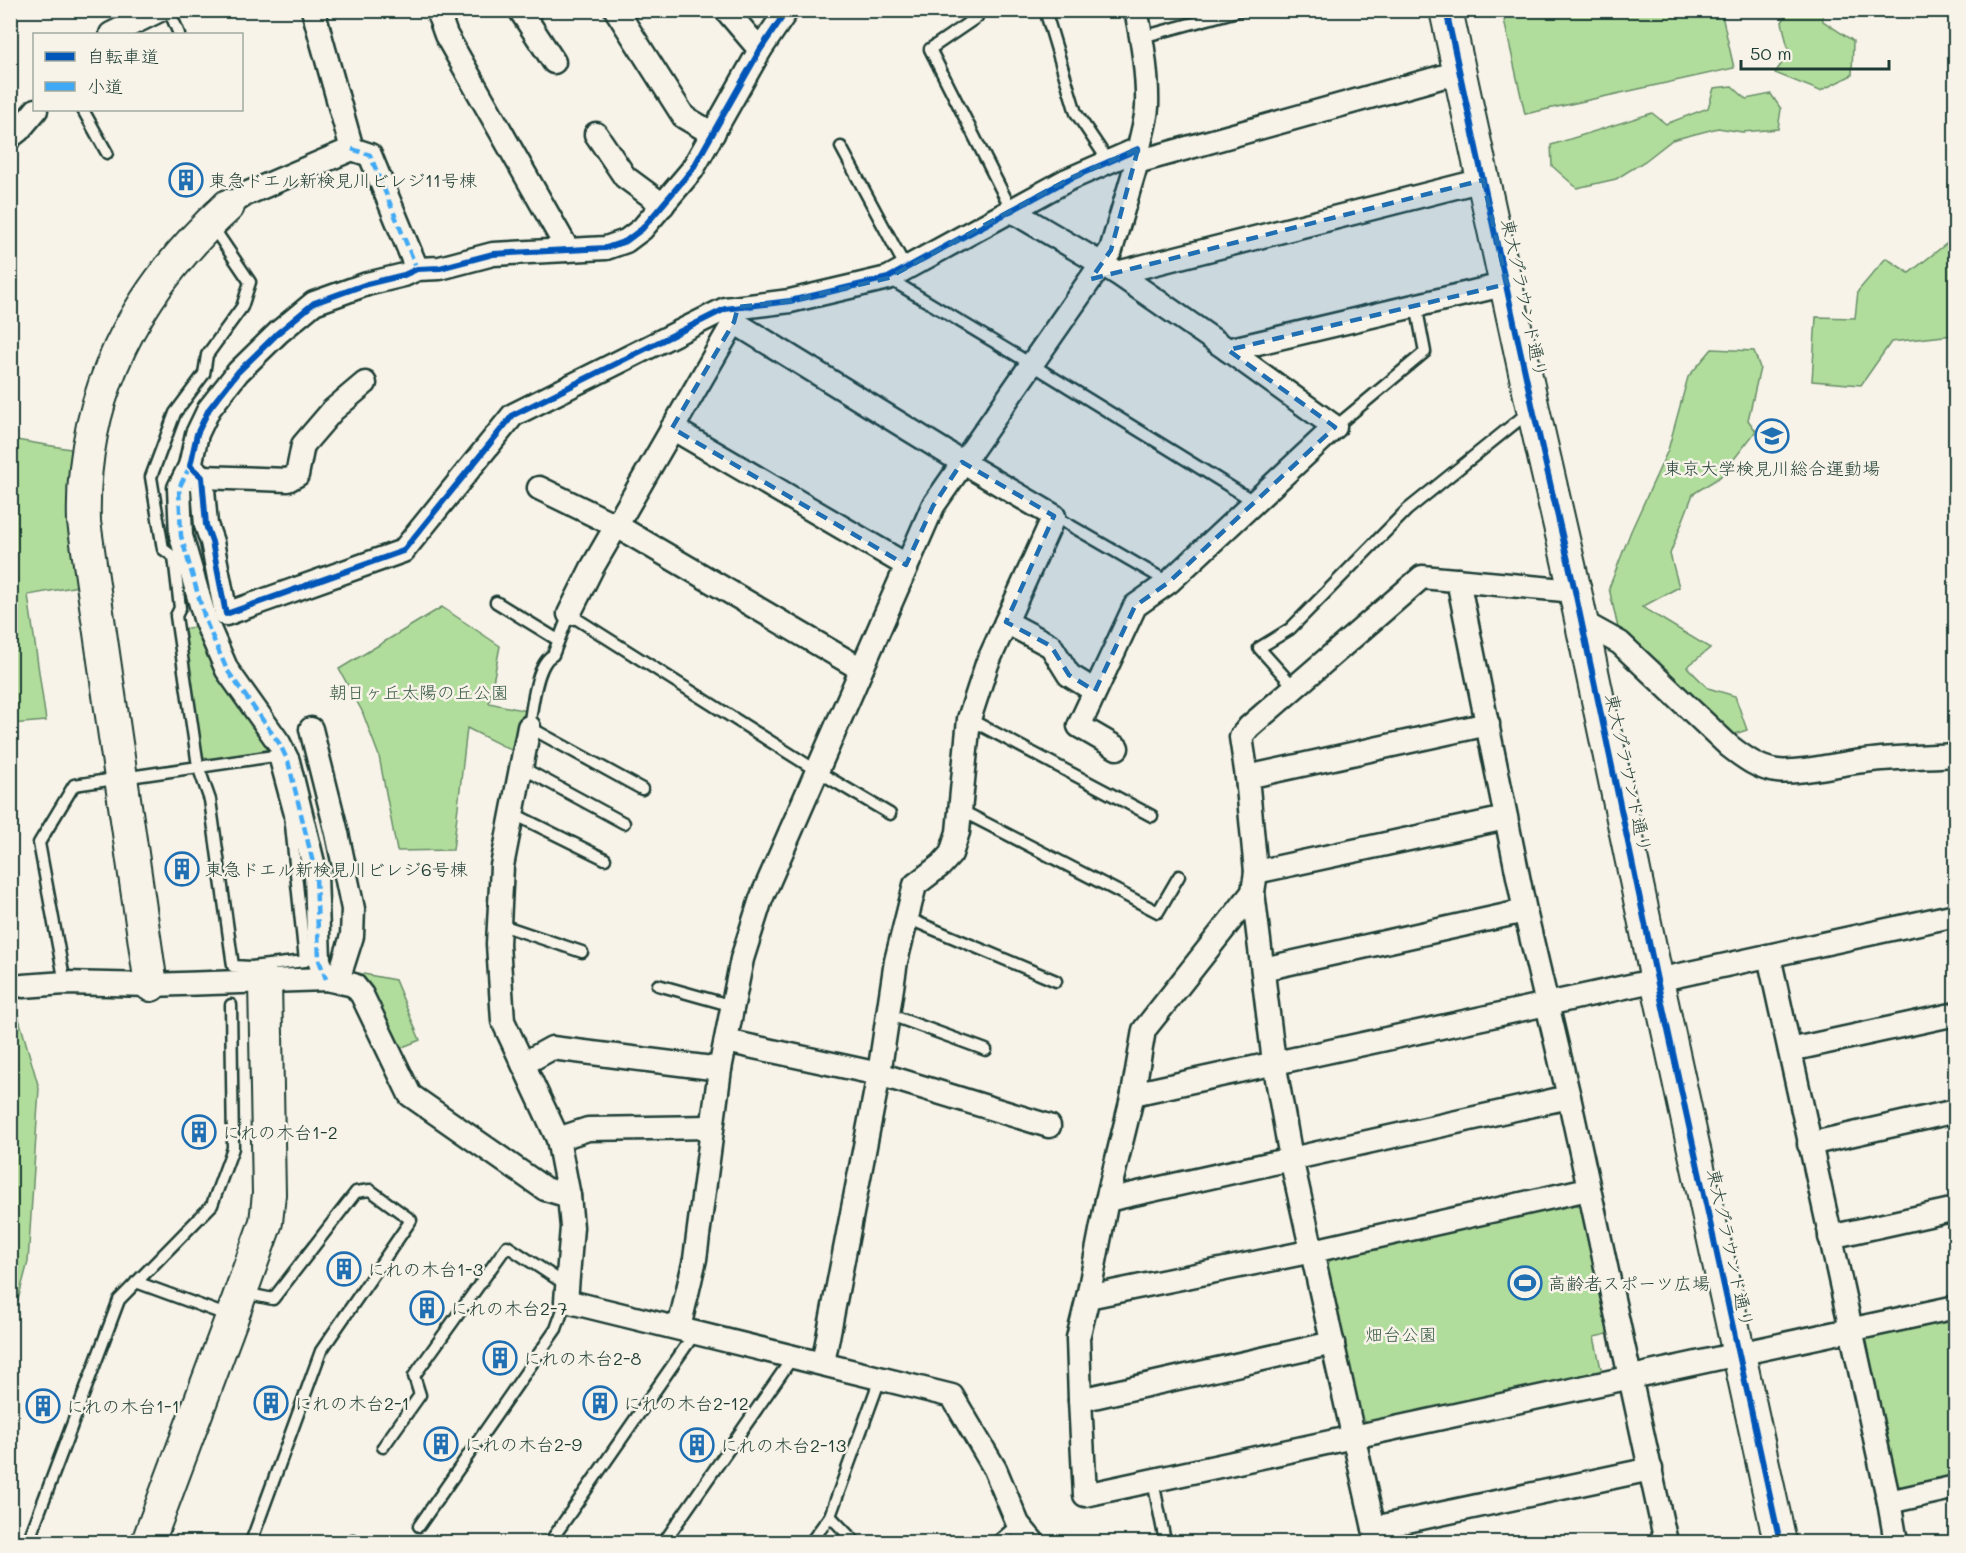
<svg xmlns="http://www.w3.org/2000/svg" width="1966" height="1553" font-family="Mali,'Klee One',sans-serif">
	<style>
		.green { fill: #b1dd9c; stroke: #688d68; stroke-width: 1.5 }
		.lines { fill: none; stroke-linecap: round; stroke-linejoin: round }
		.lane-casing { stroke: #1f3d34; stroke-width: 15 }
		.street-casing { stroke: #1f3d34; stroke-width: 27 }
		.secondary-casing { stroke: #1f3d34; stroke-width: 36 }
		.lane { stroke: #f7f3e8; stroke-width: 10 }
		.street { stroke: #f7f3e8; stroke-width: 22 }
		.secondary { stroke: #f7f3e8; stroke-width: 32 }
		.quiet { stroke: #3fa9f5; stroke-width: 4.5; stroke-dasharray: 9 4.5; stroke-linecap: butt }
		.cycleway-casing { stroke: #f7f3e8; stroke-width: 10 }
		.cycleway { stroke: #0057b8; stroke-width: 6 }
		.marked { fill: #1f6fb2; fill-opacity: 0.2; stroke: #1f6fb2; stroke-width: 4.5; stroke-dasharray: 12 8; stroke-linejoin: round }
		.labels { text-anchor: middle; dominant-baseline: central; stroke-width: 5; stroke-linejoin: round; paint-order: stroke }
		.poi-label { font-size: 18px; fill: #1f3d34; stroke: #f7f3e8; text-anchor: start }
		.street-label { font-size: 18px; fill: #1f3d34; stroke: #f7f3e8 }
		.park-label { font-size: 18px; fill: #3c5d49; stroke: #f7f3e8 }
	</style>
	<rect width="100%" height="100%" fill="#f7f3e8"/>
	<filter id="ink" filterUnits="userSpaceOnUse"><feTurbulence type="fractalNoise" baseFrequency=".0167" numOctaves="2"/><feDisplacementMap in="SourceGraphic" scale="12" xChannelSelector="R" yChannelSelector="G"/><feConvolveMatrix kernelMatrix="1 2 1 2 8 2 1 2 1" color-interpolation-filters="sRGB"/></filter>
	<g filter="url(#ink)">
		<!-- green -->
		<g class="green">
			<path d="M1502,11h219l13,57 -209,46z"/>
			<path d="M1789,11h33l1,10 30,20 -1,34 -32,16 -45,-18 14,-20 -7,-31z"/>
			<path d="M1732,86l14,13 25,-5 10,15 -3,20 -36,3 -24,-4 -46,12 -27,21 -29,18 -39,9 -25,-22 -1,-21 101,-32 14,11 42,-16 6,-20z"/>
			<path d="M1955,237l1,82 -3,16 -62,7 -30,43 -49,-4 4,-64 39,1 3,-27 28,-33 23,15z"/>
			<path d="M1712,349l42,2 6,17 -12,52 8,11 -36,46 -27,17 -23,60 9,33 -37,20 68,41 -23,19 21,21 27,8 12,34 -15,5 -114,-107 -9,-40 22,-57 37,-81 20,-73z"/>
			<path d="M10,439l66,11 2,136 -50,9 18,126 -35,3z"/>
			<path d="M442,607l58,39 -11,57 38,8 -8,43 -52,-26 -14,122 -56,1 -18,-95 -17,-45 -23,-42z"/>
			<path d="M199,626l19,50 51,74 -60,10 -7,-5 -20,-126z"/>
			<path d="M358,973l37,7 25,60 -25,10z"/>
			<path d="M11,1002l4,3 24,83 -11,174 -17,64z"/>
			<path d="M1573,1202l12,10 27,121 -18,4 8,36 -232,51 -12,-9 -32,-147 7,-13z"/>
			<path d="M1955,1315v164l-48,12 -16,-11 -31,-133 9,-14z"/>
		</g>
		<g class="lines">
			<defs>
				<g id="lane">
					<path d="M169,10l10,24"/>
					<path d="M1045,10l31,103 33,49"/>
					<path d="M977,17l-47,32 82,162"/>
					<path d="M1142,37l99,-27"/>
					<path d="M83,110l24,43"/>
					<path d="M841,147l65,121"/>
					<path d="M888,278l143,86 224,138"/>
					<path d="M1335,427l90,-75 -9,-47"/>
					<path d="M1054,516l114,66"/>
					<path d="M496,602l62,38"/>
					<path d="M1294,687l-35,-39 31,-19 117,-119 123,-99"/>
					<path d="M969,719l183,97"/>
					<path d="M521,767l103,56"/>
					<path d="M642,789l-113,-62c3,-18 7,-64 24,-72l16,-41 248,157 73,43"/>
					<path d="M960,810l198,102 21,-36"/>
					<path d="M512,813l93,46"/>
					<path d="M907,918l149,63"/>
					<path d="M499,924l83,28"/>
					<path d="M65,983l-26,-140 35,-58 200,-29 16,59 15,146 -54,6 -18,-1 -23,-166 -12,-34 -22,-150 4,-8 -6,-51 -11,-8 -12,-72 24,-64 29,-39 3,-19 35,-48 8,-25 -38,-56"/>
					<path d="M658,985l75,21"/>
					<path d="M888,1014l98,36"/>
					<path d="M136,1282l93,34"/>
					<path d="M244,1293l29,6 83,-107 14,-2 41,30 -90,131 -70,191"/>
					<path d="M383,1447l37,-52 -6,-19 93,-130 61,40"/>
					<path d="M1153,1481l12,60 -1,1"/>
					<path d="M830,1516l25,26"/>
					<path d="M419,1526l137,-197 10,-28"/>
					<path d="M28,1542l91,-242 93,-95 21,-57 -2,-143"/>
					<path d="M353,1542v-2"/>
					<path d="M550,1542l145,-209"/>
					<path d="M664,1542l129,-185"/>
					<path d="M811,1542l19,-26 50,-137"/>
					<path d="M997,1542l21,-18"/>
				</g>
				<g id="street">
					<path d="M437,10l9,25 122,215"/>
					<path d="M520,10l34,52"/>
					<path d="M616,10l68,107 29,17"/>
					<path d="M726,10l34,40"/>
					<path d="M787,10l-27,40 -68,120 -50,59 -16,12 -20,7 -113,6 -53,14 -23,1 -13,6 -37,9 -53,19 -35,29 -41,40 -29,37 -12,25 -7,32 12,11 4,48 6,17 14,72 177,-63 110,-136 212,-106 65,-8 98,-23 179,-98 71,-31"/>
					<path d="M111,34l49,-24"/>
					<path d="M596,134l29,43 38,28"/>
					<path d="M10,137l9,-7 17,-20"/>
					<path d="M352,149l18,6 47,114"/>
					<path d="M1137,162l322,-90"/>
					<path d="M228,206l18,-12 106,-45 -39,-139"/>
					<path d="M1012,211l105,62 111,77 107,77 -166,155 -34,24 -56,120 38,22"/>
					<path d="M1117,273l366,-93"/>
					<path d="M734,322l228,140 92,54 -67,148 -18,55 -11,113 -7,22 -10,11 -26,20 -19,76 -17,113 -56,289"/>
					<path d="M1228,350l279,-66"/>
					<path d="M672,428l234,137"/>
					<path d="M190,466l-11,22 2,48 25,86 21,48 52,73 9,18 28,114 3,85 7,19"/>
					<path d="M202,477l86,3 9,-5 6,-30 30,-35 32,-27"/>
					<path d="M539,488l78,38 244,143"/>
					<path d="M1458,580l67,331 44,186 97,445"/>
					<path d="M569,614l23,-46 142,-246 3,-13"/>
					<path d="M1006,622l45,24 18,29 26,16"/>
					<path d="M1582,622l38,21 109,103c14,11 30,23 48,25 23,3 63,-8 87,-10 30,-4 61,-4 92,-6"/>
					<path d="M529,727l-27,139 -4,78 5,77 55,118 11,57 3,31 -6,74 386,95 43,73 23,55 15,18"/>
					<path d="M311,729l26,104 16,76 -1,27 -14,44"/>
					<path d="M1247,777l241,-53"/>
					<path d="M1256,872l250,-54"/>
					<path d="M1253,892l-109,138 -11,64 -26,106 -19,97 -10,41 2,62 5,95 871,-188"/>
					<path d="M1769,956l120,546 7,40"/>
					<path d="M1263,969l262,-58"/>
					<path d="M23,986l42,-3 86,2 175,-6 28,6 8,10 48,100 135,94 24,7"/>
					<path d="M726,1041l153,33 170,52"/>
					<path d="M1790,1050l166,-36"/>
					<path d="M523,1064l29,-16 168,21"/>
					<path d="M1133,1094l823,-179"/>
					<path d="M558,1139l30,-10 123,-2"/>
					<path d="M1809,1144l147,-33"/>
					<path d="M1107,1200l462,-103"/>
					<path d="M1830,1237l126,-28"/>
					<path d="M1088,1297l225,-46 275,-62"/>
					<path d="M679,1328l16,-69 25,-190 22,-110 19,-60 172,-393 178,-256 26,-88c1,-19 9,-37 10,-55 1,-29 -5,-68 -11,-97"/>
					<path d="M1080,1400l253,-57"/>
					<path d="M1889,1502l67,-15"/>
					<path d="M1374,1528l277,-59"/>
					<path d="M1377,1542l-86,-384 -17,-96 -21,-170 3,-20 -9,-95 -6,-40 8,-10 173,-150 153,14"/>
				</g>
				<g id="secondary">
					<path d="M1446,10l87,399 42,182 82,389 123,562"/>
					<path d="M151,985l-67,-463c-4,-127 52,-232 144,-316"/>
					<path d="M148,1542l84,-225 34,-95 3,-28 -4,-212"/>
				</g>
			</defs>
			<!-- lane casing -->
			<use href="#lane" class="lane-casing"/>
			<!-- street casing -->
			<use href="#street" class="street-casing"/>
			<!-- secondary casing -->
			<use href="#secondary" class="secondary-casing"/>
			<!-- lane -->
			<use href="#lane" class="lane"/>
			<!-- street -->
			<use href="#street" class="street"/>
			<!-- secondary -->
			<use href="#secondary" class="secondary"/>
			<!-- quiet -->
			<g class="quiet">
				<path d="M352,149l18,6 47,114"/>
				<path d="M190,466l-11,22 2,48 25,86 21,48 52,73 9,18 28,114 3,85 7,19"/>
			</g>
			<defs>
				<g id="cycleway">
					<path d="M787,10l-27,40 -68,120 -50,59 -16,12 -20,7 -113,6 -53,14 -23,1 -13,6 -37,9 -53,19 -35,29 -41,40 -29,37 -12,25 -7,32 12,11 4,48 6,17 14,72 177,-63 110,-136 212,-106 65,-8 98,-23 179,-98 71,-31"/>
					<path d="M1446,10l87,399 42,182 82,389 123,562"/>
				</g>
			</defs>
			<!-- cycleway casing -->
			<use href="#cycleway" class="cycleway-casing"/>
			<!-- cycleway -->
			<use href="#cycleway" class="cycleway"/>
		</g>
	</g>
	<!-- marked area -->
	<path class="marked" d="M1138,149l-27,101 -20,29 392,-99 24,104 -279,66 107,77 -166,155 -34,24 -40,85 -26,-16 -18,-29 -45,-24 48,-106 -92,-54 -29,44 -27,59 -234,-137 62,-106 4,-15 52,-6 98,-23 179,-98z"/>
	<!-- icons -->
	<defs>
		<symbol id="building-ring" viewBox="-11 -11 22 22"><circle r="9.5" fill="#f7f3e8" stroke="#1f6fb2" stroke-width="1.5"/><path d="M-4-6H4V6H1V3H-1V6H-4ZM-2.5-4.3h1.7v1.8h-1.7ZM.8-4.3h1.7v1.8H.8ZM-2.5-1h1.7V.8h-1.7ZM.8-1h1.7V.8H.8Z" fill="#1f6fb2"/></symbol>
		<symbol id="university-ring" viewBox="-11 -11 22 22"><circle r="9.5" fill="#f7f3e8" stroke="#1f6fb2" stroke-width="1.5"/><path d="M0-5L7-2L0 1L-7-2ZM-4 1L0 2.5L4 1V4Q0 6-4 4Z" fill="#1f6fb2"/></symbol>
		<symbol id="stadium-ring" viewBox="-11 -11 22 22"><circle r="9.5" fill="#f7f3e8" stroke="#1f6fb2" stroke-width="1.5"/><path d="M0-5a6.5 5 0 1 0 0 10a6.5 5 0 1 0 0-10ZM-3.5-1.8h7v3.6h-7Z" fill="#1f6fb2"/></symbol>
	</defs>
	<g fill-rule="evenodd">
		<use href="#building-ring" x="167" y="161" width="38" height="38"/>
		<use href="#university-ring" x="1753" y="417" width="38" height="38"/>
		<use href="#building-ring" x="163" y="850" width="38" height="38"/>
		<use href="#building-ring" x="180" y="1113" width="38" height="38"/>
		<use href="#building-ring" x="325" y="1250" width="38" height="38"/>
		<use href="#stadium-ring" x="1506" y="1264" width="38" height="38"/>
		<use href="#building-ring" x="408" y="1289" width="38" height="38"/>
		<use href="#building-ring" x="481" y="1339" width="38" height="38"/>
		<use href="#building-ring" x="252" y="1384" width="38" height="38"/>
		<use href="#building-ring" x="581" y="1384" width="38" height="38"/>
		<use href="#building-ring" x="24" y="1387" width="38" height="38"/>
		<use href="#building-ring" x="422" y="1425" width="38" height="38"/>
		<use href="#building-ring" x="678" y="1426" width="38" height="38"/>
	</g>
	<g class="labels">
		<!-- poi labels -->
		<g class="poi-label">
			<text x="209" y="180">東急ドエル新検見川ビレジ11号棟</text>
			<text x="1772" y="468" text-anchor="middle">東京大学検見川総合運動場</text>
			<text x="205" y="869">東急ドエル新検見川ビレジ6号棟</text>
			<text x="222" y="1132">にれの木台1-2</text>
			<text x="367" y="1269">にれの木台1-3</text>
			<text x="1548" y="1283">高齢者スポーツ広場</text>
			<text x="450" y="1308">にれの木台2-7</text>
			<text x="523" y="1358">にれの木台2-8</text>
			<text x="294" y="1403">にれの木台2-1</text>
			<text x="623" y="1403">にれの木台2-12</text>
			<text x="66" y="1406">にれの木台1-1</text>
			<text x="464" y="1444">にれの木台2-9</text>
			<text x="720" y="1445">にれの木台2-13</text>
		</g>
		<!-- street labels -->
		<g class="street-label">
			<text transform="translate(1525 298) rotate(78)">東大グラウンド通り</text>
			<text transform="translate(1629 773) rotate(78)">東大グラウンド通り</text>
			<text transform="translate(1731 1248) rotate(78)">東大グラウンド通り</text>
		</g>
		<!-- park labels -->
		<g class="park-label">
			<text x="419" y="692">朝日ヶ丘太陽の丘公園</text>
			<text x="1401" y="1334">畑台公園</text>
		</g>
	</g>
	<!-- margin -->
	<rect width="1966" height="1553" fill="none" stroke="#f7f3e8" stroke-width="36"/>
	<rect x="18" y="18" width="1930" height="1517" fill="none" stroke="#1f3d34" stroke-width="2" filter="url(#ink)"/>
	<!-- legend -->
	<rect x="33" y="33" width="210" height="78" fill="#f7f3e8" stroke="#a1aaa0" stroke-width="1.5"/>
	<rect x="45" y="52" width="30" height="9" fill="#0057b8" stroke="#a1aaa0" stroke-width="1.5"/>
	<text x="87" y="63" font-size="18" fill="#1f3d34">自転車道</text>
	<rect x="45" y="82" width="30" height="9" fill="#3fa9f5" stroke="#a1aaa0" stroke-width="1.5"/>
	<text x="87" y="93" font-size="18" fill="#1f3d34">小道</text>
	<!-- scale -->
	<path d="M1741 60v9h148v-9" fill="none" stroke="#1f3d34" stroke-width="3"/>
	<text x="1750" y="60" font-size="18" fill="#1f3d34" stroke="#f7f3e8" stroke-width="4.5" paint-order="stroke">50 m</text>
</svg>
